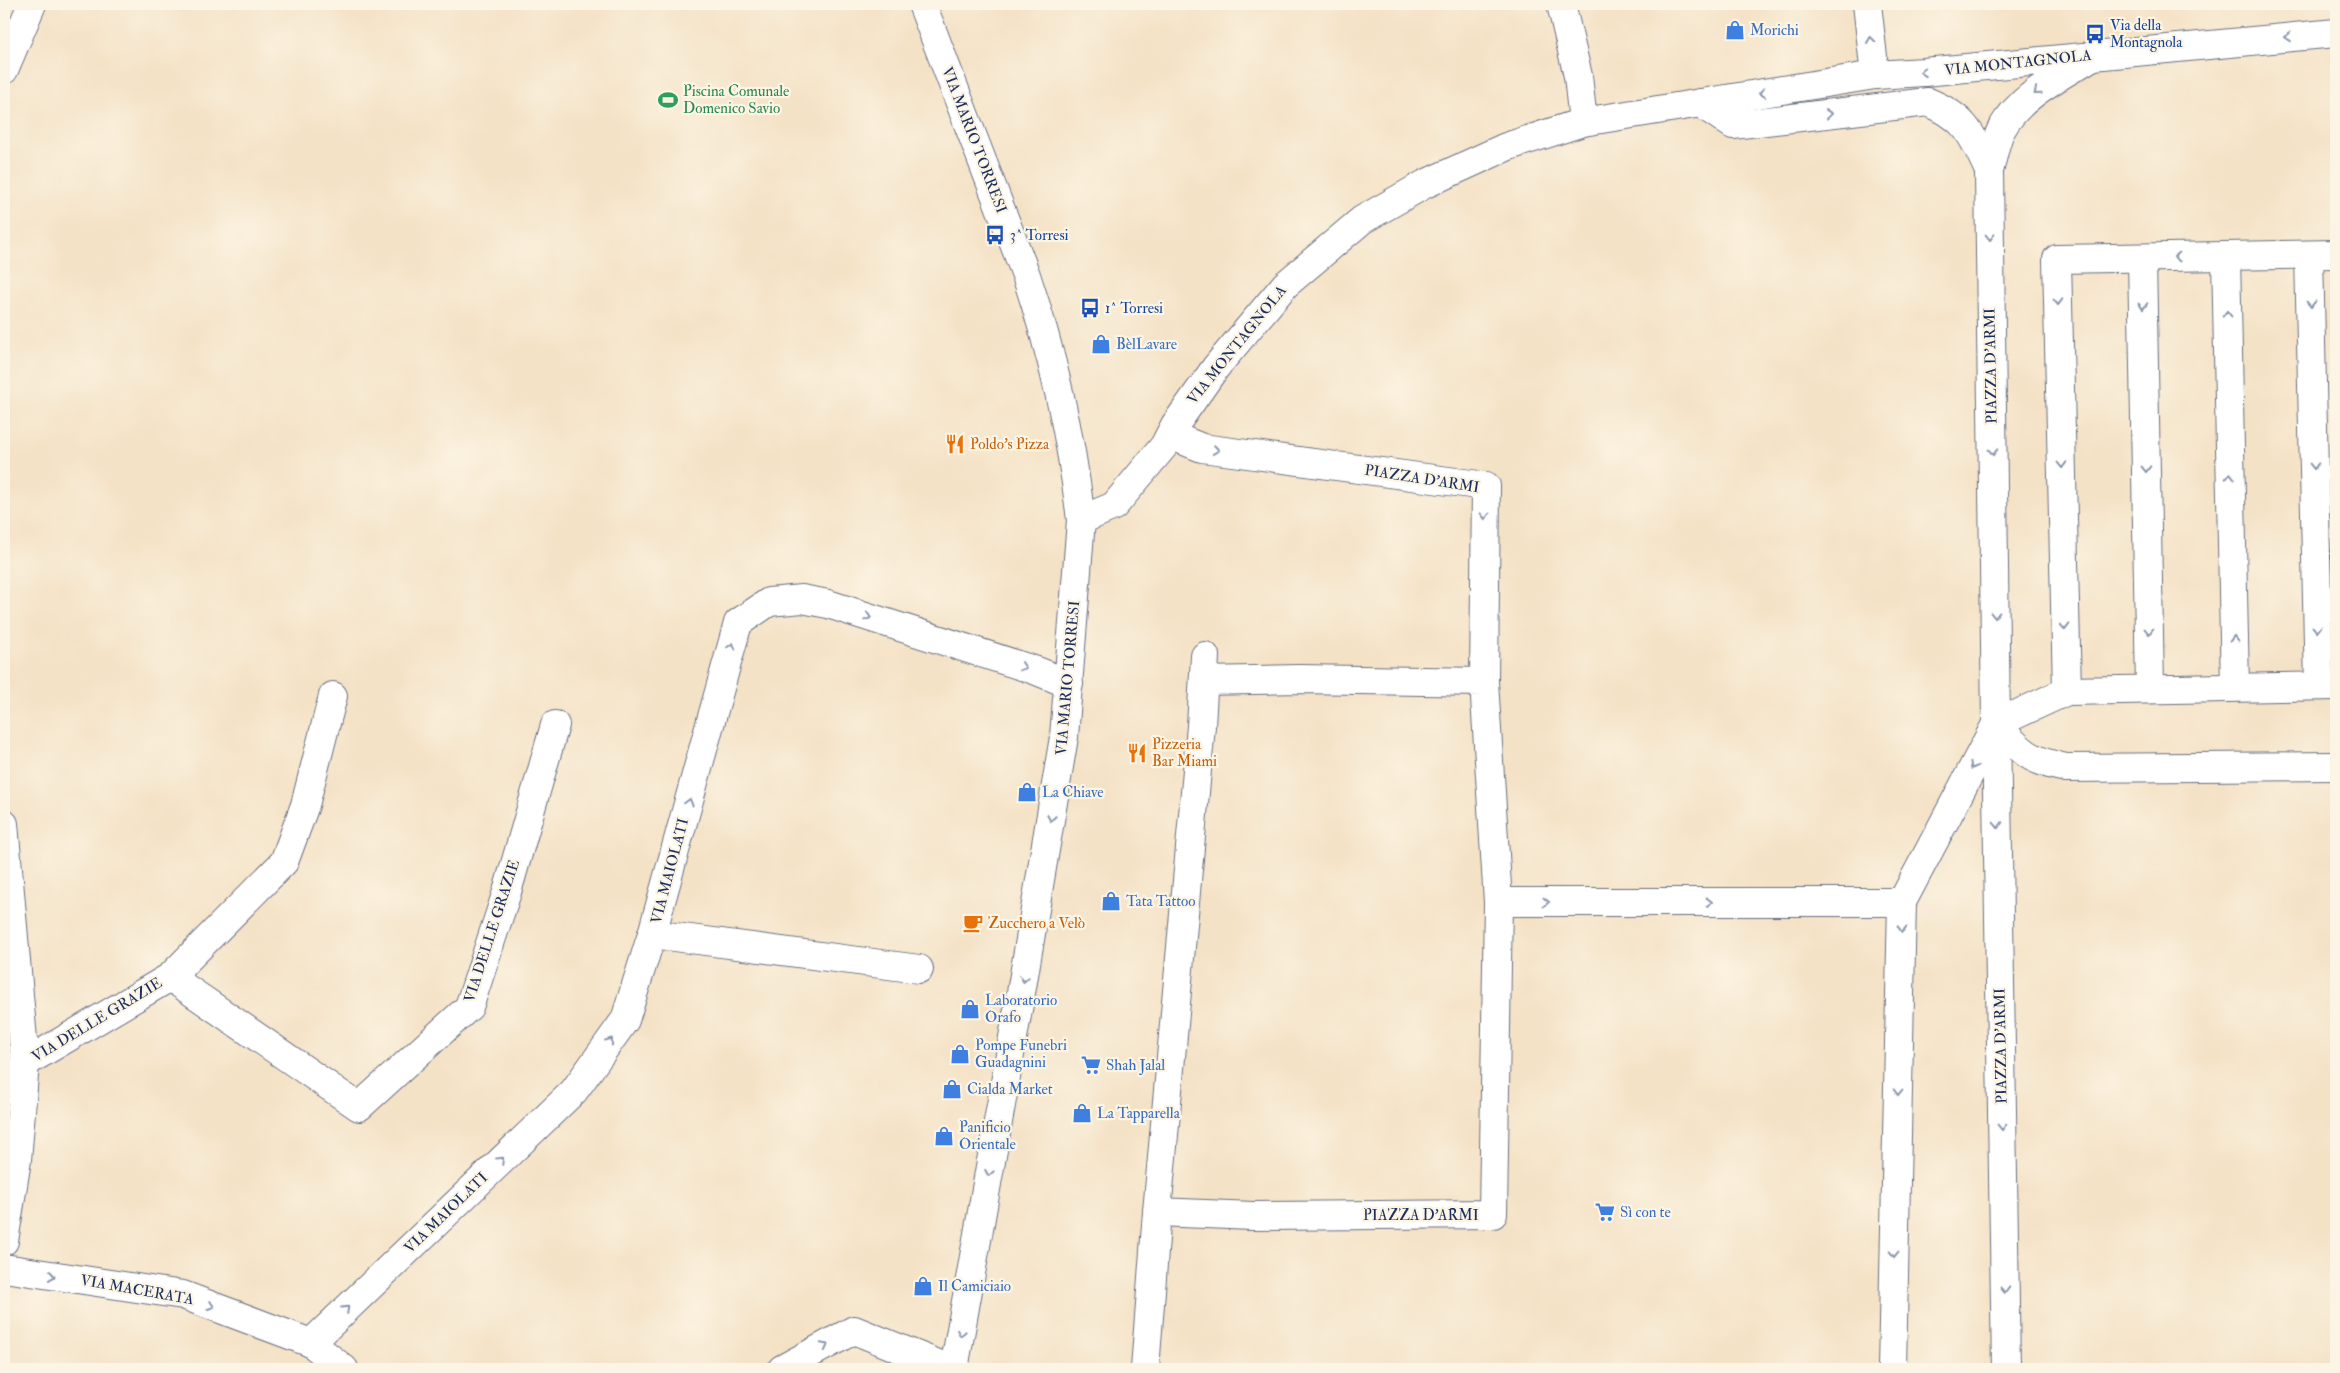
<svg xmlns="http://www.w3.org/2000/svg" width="2340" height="1373" font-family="'IM FELL Double Pica',serif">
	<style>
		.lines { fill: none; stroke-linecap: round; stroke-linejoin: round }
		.minor-casing { stroke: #676e82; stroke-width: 30 }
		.major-casing { stroke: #676e82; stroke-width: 30 }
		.minor { stroke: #fff; stroke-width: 28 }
		.major { stroke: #fff; stroke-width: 28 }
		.oneway { stroke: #8d97ae }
		.labels { text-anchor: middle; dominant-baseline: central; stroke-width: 4.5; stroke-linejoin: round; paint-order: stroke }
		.transit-label { font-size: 15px; fill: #164399; stroke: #fcf5e5; text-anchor: start }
		.shop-label { font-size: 15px; fill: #366cbe; stroke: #fcf5e5; text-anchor: start }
		.street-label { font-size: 15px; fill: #1b2f5e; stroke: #fcf5e5 }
		.leisure-label { font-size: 15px; fill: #27864d; stroke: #fcf5e5; text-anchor: start }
		.food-label { font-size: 15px; fill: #c56008; stroke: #fcf5e5; text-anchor: start }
	</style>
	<rect width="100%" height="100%" fill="#fcf5e5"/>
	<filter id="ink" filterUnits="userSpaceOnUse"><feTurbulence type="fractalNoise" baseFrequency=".02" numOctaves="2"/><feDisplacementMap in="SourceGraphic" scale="10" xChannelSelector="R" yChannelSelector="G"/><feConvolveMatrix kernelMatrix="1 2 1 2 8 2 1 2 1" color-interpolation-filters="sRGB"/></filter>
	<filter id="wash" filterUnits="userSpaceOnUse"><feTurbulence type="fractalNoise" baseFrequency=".0096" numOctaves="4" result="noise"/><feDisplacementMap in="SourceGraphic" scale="20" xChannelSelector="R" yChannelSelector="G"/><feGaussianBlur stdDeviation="1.12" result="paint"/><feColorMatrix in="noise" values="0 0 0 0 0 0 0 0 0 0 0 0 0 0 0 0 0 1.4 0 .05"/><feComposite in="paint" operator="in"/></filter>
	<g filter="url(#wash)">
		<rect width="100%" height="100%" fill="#f4e2c6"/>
	</g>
	<g filter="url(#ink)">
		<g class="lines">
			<defs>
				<g id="minor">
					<path d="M922,4l104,271c27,80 45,161 55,245"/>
					<path d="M1561,4l17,72 5,46"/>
					<path d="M1867,4l8,71"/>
					<path d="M2093,56c-32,20 -73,39 -92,74 -6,12 -8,28 -12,41l7,553c25,27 33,37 70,44l270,-2"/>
					<path d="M4,70l28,-66"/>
					<path d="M1700,103l33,22 195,-23c39,16 44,33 61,69"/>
					<path d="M2336,254l-279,5 10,432 269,-5"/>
					<path d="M2309,255l10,431"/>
					<path d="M2226,256l9,431"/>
					<path d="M2142,258l8,431"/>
					<path d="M1170,435l32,13 284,38 -2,196"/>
					<path d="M1996,724l71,-33"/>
					<path d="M1996,725l10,644"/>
					<path d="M4,824l21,239 -8,97 -13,81"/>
					<path d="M1498,902h404"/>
					<path d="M652,934l267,35"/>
					<path d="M170,977l189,130 110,-100 38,-115 48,-167"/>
					<path d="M25,1063l145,-86 114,-115 21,-57 28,-109"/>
					<path d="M1157,1212l96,4 240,-2 5,-312 -14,-220 -185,-3 -95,2"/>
					<path d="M4,1268l179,27 128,48 33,26"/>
					<path d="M311,1343l263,-252 51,-71 27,-86 86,-311 31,-21 33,-3 26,5 209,67 32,13"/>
					<path d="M782,1369l72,-39 96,39"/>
					<path d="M1145,1369l12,-157 44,-486 4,-70"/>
					<path d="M1892,1369l10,-467 94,-178"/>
				</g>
				<path id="major" d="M954,1369l68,-382 42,-250 17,-217 33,-14 50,-60 11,-21 41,-58 69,-82 77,-65 63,-36 81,-37 77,-25 292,-47 49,-3 412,-39"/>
			</defs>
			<!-- minor casing -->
			<use href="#minor" class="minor-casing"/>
			<!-- major casing -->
			<use href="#major" class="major-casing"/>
			<!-- minor -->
			<use href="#minor" class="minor"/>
			<!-- major -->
			<use href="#major" class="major"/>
		</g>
		<!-- one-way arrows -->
		<defs><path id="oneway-chevron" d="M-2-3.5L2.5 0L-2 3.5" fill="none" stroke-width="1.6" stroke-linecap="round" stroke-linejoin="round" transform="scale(1.25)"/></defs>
		<g class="oneway">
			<use href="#oneway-chevron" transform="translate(2288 37) rotate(175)"/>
			<use href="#oneway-chevron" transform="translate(1871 40) rotate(-96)"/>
			<use href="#oneway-chevron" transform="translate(1923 72) rotate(176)"/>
			<use href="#oneway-chevron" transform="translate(2037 92) rotate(140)"/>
			<use href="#oneway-chevron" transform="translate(1762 93) rotate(171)"/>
			<use href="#oneway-chevron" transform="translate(1829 114) rotate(-7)"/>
			<use href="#oneway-chevron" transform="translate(1990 237) rotate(89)"/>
			<use href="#oneway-chevron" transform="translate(2177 257) rotate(179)"/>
			<use href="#oneway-chevron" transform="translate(2058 302) rotate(89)"/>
			<use href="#oneway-chevron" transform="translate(2311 304) rotate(89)"/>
			<use href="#oneway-chevron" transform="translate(2143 306) rotate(89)"/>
			<use href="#oneway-chevron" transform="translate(2227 314) rotate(-91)"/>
			<use href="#oneway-chevron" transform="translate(1216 450) rotate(8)"/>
			<use href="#oneway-chevron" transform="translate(1993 452) rotate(89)"/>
			<use href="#oneway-chevron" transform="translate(2062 465) rotate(89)"/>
			<use href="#oneway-chevron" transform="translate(2314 466) rotate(89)"/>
			<use href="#oneway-chevron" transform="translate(2146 469) rotate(89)"/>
			<use href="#oneway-chevron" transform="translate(2230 476) rotate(-91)"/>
			<use href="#oneway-chevron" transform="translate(1485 516) rotate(91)"/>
			<use href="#oneway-chevron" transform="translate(1995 615) rotate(89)"/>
			<use href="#oneway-chevron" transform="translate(868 617) rotate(18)"/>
			<use href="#oneway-chevron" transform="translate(2065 627) rotate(89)"/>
			<use href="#oneway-chevron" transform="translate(2317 629) rotate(89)"/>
			<use href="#oneway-chevron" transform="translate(2149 631) rotate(89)"/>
			<use href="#oneway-chevron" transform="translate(2234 639) rotate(-91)"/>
			<use href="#oneway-chevron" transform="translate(732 646) rotate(-75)"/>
			<use href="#oneway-chevron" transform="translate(1023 667) rotate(18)"/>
			<use href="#oneway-chevron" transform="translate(1973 766) rotate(119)"/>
			<use href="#oneway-chevron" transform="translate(689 802) rotate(-75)"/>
			<use href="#oneway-chevron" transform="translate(1051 818) rotate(99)"/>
			<use href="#oneway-chevron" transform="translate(1998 825) rotate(89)"/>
			<use href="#oneway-chevron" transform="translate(1546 902)"/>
			<use href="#oneway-chevron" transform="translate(1709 902)"/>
			<use href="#oneway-chevron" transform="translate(1902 929) rotate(91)"/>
			<use href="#oneway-chevron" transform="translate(1024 979) rotate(99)"/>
			<use href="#oneway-chevron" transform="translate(610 1041) rotate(-54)"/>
			<use href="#oneway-chevron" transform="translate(1898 1092) rotate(91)"/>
			<use href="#oneway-chevron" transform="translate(2002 1127) rotate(89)"/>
			<use href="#oneway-chevron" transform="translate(501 1160) rotate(-44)"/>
			<use href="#oneway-chevron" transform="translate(989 1173) rotate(100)"/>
			<use href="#oneway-chevron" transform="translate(1894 1254) rotate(91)"/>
			<use href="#oneway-chevron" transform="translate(52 1276) rotate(8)"/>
			<use href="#oneway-chevron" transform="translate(2005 1290) rotate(89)"/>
			<use href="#oneway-chevron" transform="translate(211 1306) rotate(20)"/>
			<use href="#oneway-chevron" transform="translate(346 1309) rotate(-44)"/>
			<use href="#oneway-chevron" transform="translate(961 1333) rotate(100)"/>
			<use href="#oneway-chevron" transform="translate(825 1346) rotate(-28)"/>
		</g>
	</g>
	<!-- icons -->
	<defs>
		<symbol id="shop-bare" viewBox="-9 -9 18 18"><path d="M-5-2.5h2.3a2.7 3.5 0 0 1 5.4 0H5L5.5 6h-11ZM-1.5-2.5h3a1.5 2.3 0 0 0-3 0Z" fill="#3f7fe0" stroke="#fcf5e5" stroke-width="2.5" paint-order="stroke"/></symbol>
		<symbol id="bus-bare" viewBox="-9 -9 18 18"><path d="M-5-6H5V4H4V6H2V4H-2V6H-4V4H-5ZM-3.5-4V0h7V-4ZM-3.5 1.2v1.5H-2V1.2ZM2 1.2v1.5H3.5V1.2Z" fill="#1a4fb4" stroke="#fcf5e5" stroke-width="2.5" paint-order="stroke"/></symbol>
		<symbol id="stadium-bare" viewBox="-9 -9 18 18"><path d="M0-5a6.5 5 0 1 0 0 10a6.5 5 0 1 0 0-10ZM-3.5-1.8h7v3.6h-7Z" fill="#2e9e5b" stroke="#fcf5e5" stroke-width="2.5" paint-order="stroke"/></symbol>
		<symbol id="restaurant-bare" viewBox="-9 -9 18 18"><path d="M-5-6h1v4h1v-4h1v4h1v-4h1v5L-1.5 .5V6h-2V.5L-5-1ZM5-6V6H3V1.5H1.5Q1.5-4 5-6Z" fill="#e8710a" stroke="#fcf5e5" stroke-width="2.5" paint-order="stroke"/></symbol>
		<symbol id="cafe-bare" viewBox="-9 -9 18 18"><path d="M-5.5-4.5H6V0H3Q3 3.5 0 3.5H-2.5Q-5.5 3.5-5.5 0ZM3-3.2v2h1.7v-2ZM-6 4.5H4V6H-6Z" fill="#e8710a" stroke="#fcf5e5" stroke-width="2.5" paint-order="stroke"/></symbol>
		<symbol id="supermarket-bare" viewBox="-9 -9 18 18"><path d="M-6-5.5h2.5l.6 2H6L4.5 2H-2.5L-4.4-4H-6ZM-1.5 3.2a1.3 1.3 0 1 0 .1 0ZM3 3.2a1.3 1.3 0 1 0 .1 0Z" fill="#3f7fe0" stroke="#fcf5e5" stroke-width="2.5" paint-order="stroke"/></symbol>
	</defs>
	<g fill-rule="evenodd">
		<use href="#shop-bare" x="1721" y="16" width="28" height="28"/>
		<use href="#bus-bare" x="2081" y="20" width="28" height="28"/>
		<use href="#stadium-bare" x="654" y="86" width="28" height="28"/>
		<use href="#bus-bare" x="981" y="221" width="28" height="28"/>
		<use href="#bus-bare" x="1076" y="294" width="28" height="28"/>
		<use href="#shop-bare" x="1087" y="330" width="28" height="28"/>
		<use href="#restaurant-bare" x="941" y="430" width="28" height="28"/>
		<use href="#restaurant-bare" x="1123" y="739" width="28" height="28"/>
		<use href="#shop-bare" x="1013" y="778" width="28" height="28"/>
		<use href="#shop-bare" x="1097" y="887" width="28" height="28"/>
		<use href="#cafe-bare" x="959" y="909" width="28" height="28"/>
		<use href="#shop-bare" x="956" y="995" width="28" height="28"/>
		<use href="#shop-bare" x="946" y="1040" width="28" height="28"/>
		<use href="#supermarket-bare" x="1077" y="1051" width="28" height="28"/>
		<use href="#shop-bare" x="938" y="1075" width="28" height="28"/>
		<use href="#shop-bare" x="1068" y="1099" width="28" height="28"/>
		<use href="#shop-bare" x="930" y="1122" width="28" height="28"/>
		<use href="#supermarket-bare" x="1591" y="1198" width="28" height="28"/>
		<use href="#shop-bare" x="909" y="1272" width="28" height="28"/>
	</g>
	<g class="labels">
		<!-- transit labels -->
		<g class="transit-label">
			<text x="2110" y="25">Via della<tspan x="2110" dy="17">Montagnola</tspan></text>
			<text x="1010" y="235">3^ Torresi</text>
			<text x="1105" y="308">1^ Torresi</text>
		</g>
		<!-- shop labels -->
		<g class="shop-label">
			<text x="1750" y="30">Morichi</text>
			<text x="1116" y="344">BèlLavare</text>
			<text x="1042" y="792">La Chiave</text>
			<text x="1126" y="901">Tata Tattoo</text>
			<text x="985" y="1000">Laboratorio<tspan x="985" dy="17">Orafo</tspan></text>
			<text x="975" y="1045">Pompe Funebri<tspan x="975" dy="17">Guadagnini</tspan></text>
			<text x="1106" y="1065">Shah Jalal</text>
			<text x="967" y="1089">Cialda Market</text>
			<text x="1097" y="1113">La Tapparella</text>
			<text x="959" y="1127">Panificio<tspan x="959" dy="17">Orientale</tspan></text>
			<text x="1620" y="1212">Sì con te</text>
			<text x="938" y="1286">Il Camiciaio</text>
		</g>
		<!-- street labels -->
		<g class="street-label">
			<text transform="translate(2018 63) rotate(-6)">VIA MONTAGNOLA</text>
			<text transform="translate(974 140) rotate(69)">VIA MARIO TORRESI</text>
			<text transform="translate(1237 345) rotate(-51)">VIA MONTAGNOLA</text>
			<text transform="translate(1991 366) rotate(-91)">PIAZZA D'ARMI</text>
			<text transform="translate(1422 479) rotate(9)">PIAZZA D'ARMI</text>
			<text transform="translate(1068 678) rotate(-85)">VIA MARIO TORRESI</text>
			<text transform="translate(670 871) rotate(-75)">VIA MAIOLATI</text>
			<text transform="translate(492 931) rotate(-72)">VIA DELLE GRAZIE</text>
			<text transform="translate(97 1020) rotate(-31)">VIA DELLE GRAZIE</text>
			<text transform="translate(2001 1046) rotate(-91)">PIAZZA D'ARMI</text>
			<text transform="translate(446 1213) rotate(-44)">VIA MAIOLATI</text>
			<text x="1421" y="1215">PIAZZA D'ARMI</text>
			<text transform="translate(137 1290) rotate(10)">VIA MACERATA</text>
		</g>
		<!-- leisure labels -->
		<g class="leisure-label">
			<text x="683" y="91">Piscina Comunale<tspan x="683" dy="17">Domenico Savio</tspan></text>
		</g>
		<!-- food labels -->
		<g class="food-label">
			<text x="970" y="444">Poldo's Pizza</text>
			<text x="1152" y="744">Pizzeria<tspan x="1152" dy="17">Bar Miami</tspan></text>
			<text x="988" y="923">Zucchero a Velò</text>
		</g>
	</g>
	<!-- margin -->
	<rect width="2340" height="1373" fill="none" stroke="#fcf5e5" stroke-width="20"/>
</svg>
